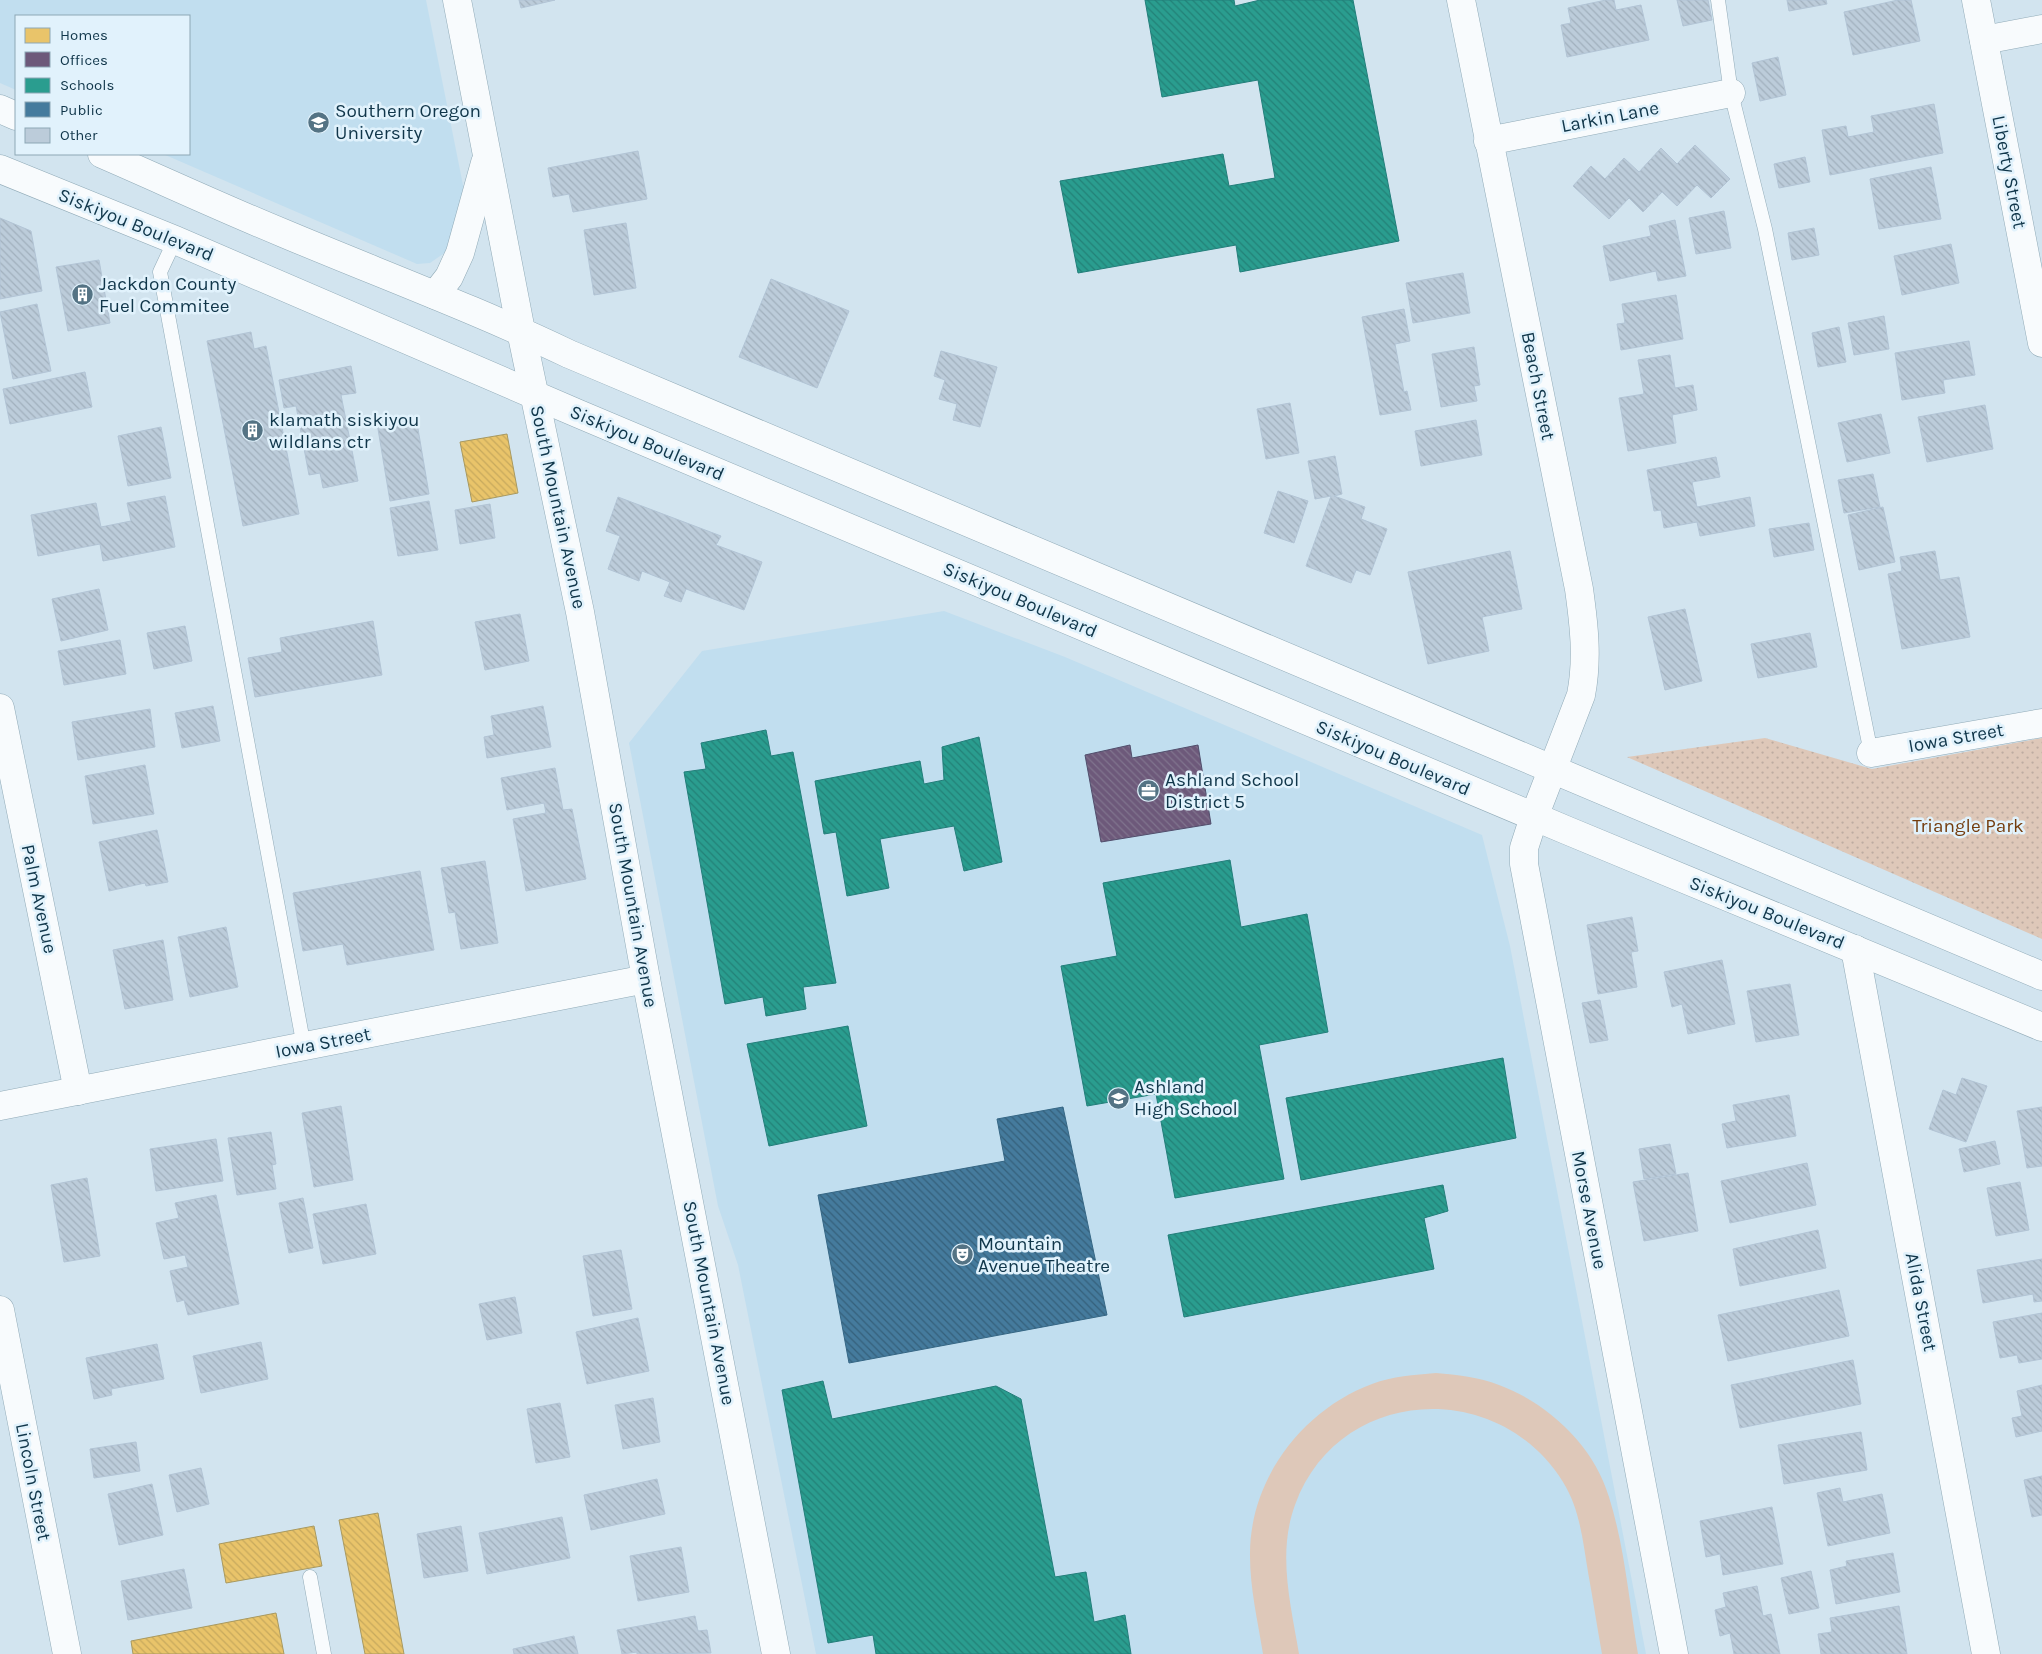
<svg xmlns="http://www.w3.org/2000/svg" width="2042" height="1654" font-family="Karla,sans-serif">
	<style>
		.built { fill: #c1deef }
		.park { fill: url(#park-dots) }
		.pitch { fill: #dec8b9 }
		.homes { fill: url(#homes-back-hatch); stroke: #a89960 }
		.offices { fill: url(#offices-back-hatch); stroke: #514e6c }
		.schools { fill: url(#schools-back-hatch); stroke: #227e7a }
		.public { fill: url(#public-back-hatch); stroke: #356684 }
		.building { fill: url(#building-back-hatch); stroke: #b2c4d5 }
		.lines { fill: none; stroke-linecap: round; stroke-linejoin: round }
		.service-casing { stroke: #90aab7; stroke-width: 15 }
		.minor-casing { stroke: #90aab7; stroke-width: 29 }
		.tertiary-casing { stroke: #90aab7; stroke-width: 29 }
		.primary-casing { stroke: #90aab7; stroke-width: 29 }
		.service { stroke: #f8fbfd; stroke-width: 14 }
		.minor { stroke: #f8fbfd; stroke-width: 28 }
		.tertiary { stroke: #f8fbfd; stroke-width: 28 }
		.primary { stroke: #f8fbfd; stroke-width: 28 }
		.labels { text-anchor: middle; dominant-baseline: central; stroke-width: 5; stroke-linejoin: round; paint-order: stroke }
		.poi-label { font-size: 19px; fill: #10364a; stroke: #e1f2fc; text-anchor: start }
		.street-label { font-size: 19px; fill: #10364a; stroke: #e1f2fc }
		.park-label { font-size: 19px; fill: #743d0e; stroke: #e1f2fc }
	</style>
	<defs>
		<pattern id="park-dots" width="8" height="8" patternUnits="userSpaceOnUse" patternTransform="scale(1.25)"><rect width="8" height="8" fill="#dec8b9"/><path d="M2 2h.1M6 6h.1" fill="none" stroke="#bdaca1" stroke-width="1.8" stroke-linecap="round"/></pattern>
		<pattern id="homes-back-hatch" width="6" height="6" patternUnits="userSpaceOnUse" patternTransform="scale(1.25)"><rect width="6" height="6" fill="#e9c46a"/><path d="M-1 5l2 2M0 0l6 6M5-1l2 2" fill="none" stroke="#c7a95d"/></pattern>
		<pattern id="offices-back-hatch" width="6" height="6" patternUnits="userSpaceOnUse" patternTransform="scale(1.25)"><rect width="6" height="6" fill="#6d597a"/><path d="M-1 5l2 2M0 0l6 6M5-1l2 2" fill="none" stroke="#80748e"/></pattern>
		<pattern id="schools-back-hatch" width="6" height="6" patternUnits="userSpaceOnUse" patternTransform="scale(1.25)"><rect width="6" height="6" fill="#2a9d8f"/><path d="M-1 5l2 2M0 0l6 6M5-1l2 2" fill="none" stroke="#238177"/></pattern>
		<pattern id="public-back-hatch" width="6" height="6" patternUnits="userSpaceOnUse" patternTransform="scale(1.25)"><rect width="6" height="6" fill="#457b9d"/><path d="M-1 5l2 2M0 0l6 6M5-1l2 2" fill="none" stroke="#35607b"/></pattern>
		<pattern id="building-back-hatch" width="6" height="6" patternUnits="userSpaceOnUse" patternTransform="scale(1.25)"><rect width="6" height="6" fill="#bcccda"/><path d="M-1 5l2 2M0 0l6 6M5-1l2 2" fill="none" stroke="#a1b0bd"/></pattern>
	</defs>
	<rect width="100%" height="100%" fill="#d2e4ef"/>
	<!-- built -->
	<g class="built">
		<path d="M0,0h426l38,190 -9,50 -12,14 -13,9 -13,1 -254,-110h26v-138h-173v74l-16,-7z"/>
		<path d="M944,611l121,46 417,178 28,111 136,708h-830l-78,-389 -20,-59 -89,-463 73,-92z"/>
	</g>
	<!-- park -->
	<path class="park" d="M1765,738l107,31 170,-31v201l-415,-182z"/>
	<!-- pitch -->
	<path class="pitch" d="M1436,1373c21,2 43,4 63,12 49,18 95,61 110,112 16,51 20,105 29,157h-36c-5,-27 -9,-55 -14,-82 -5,-30 -8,-63 -25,-90 -65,-105 -225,-96 -268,23 -18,49 -4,100 4,149h-36c-5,-32 -13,-65 -13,-98 -1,-76 52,-146 122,-172 21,-8 42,-9 64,-11z"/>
	<!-- homes -->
	<g class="homes">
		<path d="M507,434l11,59 -46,9 -12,-60z"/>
		<path d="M378,1513l26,141h-39l-18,-93 -8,-41z"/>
		<path d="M314,1526l8,40 -96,17 -7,-39z"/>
		<path d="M276,1613l8,41h-151l-2,-13z"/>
	</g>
	<!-- offices -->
	<path class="offices" d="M1130,745l2,13 66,-13 13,79 -110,18 -16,-87z"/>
	<!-- schools -->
	<g class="schools">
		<path d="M1145,0h89l1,6 25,-6h93l46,241 -159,31 -4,-27 -158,28 -18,-92 163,-27 6,32 46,-8 -17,-98 -96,17z"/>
		<path d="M766,730l5,26 22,-4 43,231 -33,4 3,22 -40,7 -3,-19 -38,7 -41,-232 22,-3 -5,-26z"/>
		<path d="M979,737l23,125 -38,9 -10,-45 -74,13 9,49 -42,8 -11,-64 -12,2 -9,-53 105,-20 4,23 20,-4 -2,-33z"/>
		<path d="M1230,860l11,67 66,-13 21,118 -69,13 25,134 -109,19 -19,-104 -69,12 -26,-140 56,-10 -14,-73z"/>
		<path d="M848,1026l19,100 -98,20 -22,-102z"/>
		<path d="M1503,1058l13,80 -215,42 -15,-82z"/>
		<path d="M1443,1185l5,26 -24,7 10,51 -250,48 -16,-82z"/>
		<path d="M823,1381l9,38 164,-33 25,13 34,178 31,-5 8,50 31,-7 6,39h-255l-3,-19 -45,8 -46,-253z"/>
	</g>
	<!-- public -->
	<path class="public" d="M1063,1107l44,208 -258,48 -31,-168 187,-34 -8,-42z"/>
	<!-- building -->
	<g class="building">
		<path d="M519,0h36l-34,8z"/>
		<path d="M1606,0h8l2,10 25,-5 8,35 -82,17 -6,-32 10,-2 -3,-15z"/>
		<path d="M1677,0h31l4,20 -29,6z"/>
		<path d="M1787,0h39l1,4 -38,7z"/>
		<path d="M1898,0h13l9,41 -67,14 -9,-43z"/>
		<path d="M1778,57l8,38 -26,6 -8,-38z"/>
		<path d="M1934,104l9,49 -113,22 -8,-45 24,-4 2,11 26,-5 -3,-16z"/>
		<path d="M1695,145l35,34 -19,19 -14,-13 -20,21 -15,-14 -19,20 -14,-14 -20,21 -36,-33 18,-20 14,13 19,-21 15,14 22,-24 16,16z"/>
		<path d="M638,151l9,48 -74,13 -4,-18 -16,3 -5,-29z"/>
		<path d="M1805,157l5,25 -31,6 -5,-24z"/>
		<path d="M1931,167l10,52 -62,10 -9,-50z"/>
		<path d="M1724,211l7,37 -35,6 -7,-36z"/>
		<path d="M0,218l31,13 11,60 -42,8z"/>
		<path d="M1675,220l11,56 -28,5 -2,-10 -46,10 -7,-35 48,-10 -2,-10z"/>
		<path d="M626,223l10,65 -42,7 -10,-65z"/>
		<path d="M1814,228l5,27 -27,5 -4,-27z"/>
		<path d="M1951,244l8,39 -57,12 -8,-39z"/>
		<path d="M99,260l11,63 -42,8 -12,-64z"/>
		<path d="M1463,273l7,40 -57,10 -7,-40z"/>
		<path d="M771,279l78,32 -32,77 -78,-31z"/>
		<path d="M1676,295l7,44 -62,11 -4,-26 8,-1 -3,-19z"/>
		<path d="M37,304l14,67 -38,8 -13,-67z"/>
		<path d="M1404,309l6,32 -15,3 9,48 3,-1 4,19 -31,5 -18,-98z"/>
		<path d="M1884,316l5,33 -35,6 -6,-32z"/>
		<path d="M1839,327l7,35 -28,5 -6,-34z"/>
		<path d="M251,332l3,17 12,-3 33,168 -56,12 -36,-185z"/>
		<path d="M1969,341l6,34 -32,5 2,13 -43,7 -7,-47z"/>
		<path d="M1474,347l6,38 -6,1 3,15 -36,6 -9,-53z"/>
		<path d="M941,351l56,16 -17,60 -27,-7 4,-16 -18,-5 6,-19 -11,-4z"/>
		<path d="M1670,355l5,33 18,-3 4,25 -25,5 4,28 -48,8 -9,-53 25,-4 -6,-34z"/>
		<path d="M351,366l5,27 -15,2 17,86 -35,7 -3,-15 -11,2 -13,-69 -12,2 -5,-28z"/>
		<path d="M85,372l7,35 -82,17 -7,-35z"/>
		<path d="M1290,403l9,50 -33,6 -9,-50z"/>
		<path d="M1985,405l8,44 -66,13 -9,-45z"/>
		<path d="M1881,414l9,39 -43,9 -9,-39z"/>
		<path d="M416,417l13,77 -39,7 -13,-78z"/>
		<path d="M1476,420l6,35 -61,11 -6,-35z"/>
		<path d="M161,427l10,51 -43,8 -10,-50z"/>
		<path d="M1335,456l7,38 -8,2 31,11 -4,12 26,10 -17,46 -14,-5 -5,13 -45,-17 25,-70 -16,3 -7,-38z"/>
		<path d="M1716,457l4,20 -28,5 5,25 53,-10 5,29 -55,10 -3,-14 -33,6 -3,-18 -7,1 -7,-41z"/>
		<path d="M1873,474l7,33 -36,6 -6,-33z"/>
		<path d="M1278,491l30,10 -14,42 -30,-10z"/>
		<path d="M165,496l10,51 -72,14 -3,-17 -62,12 -7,-41 65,-12 5,24 30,-6 -4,-18z"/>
		<path d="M618,497l103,39 -5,9 46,17 -18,48 -58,-21 -5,13 -17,-6 6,-14 -28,-11 -3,10 -31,-12 12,-33 -14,-5z"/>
		<path d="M429,501l9,49 -40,6 -8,-48z"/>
		<path d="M490,504l5,34 -35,6 -5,-34z"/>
		<path d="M1883,507l12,55 -36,8 -11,-55z"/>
		<path d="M1809,523l5,27 -40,7 -5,-28z"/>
		<path d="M1510,551l12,58 -40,8 7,34 -61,13 -20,-92z"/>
		<path d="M1935,551l5,29 19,-3 11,60 -68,12 -14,-75 14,-3 -2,-14z"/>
		<path d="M99,589l9,41 -47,11 -9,-42z"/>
		<path d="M1685,609l17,72 -37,9 -17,-73z"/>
		<path d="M520,614l9,47 -44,9 -10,-48z"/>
		<path d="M373,621l9,54 -127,22 -7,-39 34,-6 -2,-14z"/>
		<path d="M185,626l7,35 -38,8 -7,-36z"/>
		<path d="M1810,633l7,34 -59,11 -7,-34z"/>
		<path d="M120,640l6,34 -62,11 -6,-34z"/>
		<path d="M213,706l7,35 -38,7 -7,-35z"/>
		<path d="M543,706l8,41 -64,11 -3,-21 10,-2 -3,-19z"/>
		<path d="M150,709l5,38 -77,13 -6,-38z"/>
		<path d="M145,765l9,49 -61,10 -8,-48z"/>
		<path d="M555,768l8,42 9,-1 14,70 -60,12 -13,-72 33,-6 -2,-10 -37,7 -6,-32z"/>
		<path d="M157,830l11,52 -22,4 -1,-3 -36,8 -10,-49z"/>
		<path d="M485,861l13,82 -37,6 -6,-37 -6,1 -8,-45z"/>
		<path d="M420,871l14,79 -87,15 -4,-21 -40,7 -10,-58z"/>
		<path d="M1632,917l6,34 -7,1 6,35 -39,7 -11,-69z"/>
		<path d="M226,927l12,60 -48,10 -12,-60z"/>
		<path d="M163,940l10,60 -48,9 -12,-59z"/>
		<path d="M1722,960l13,64 -47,10 -6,-30 -10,3 -8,-35z"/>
		<path d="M1790,984l9,51 -43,7 -9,-51z"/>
		<path d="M1600,1000l8,40 -18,3 -8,-40z"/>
		<path d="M1962,1078l25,8 -21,56 -37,-13 14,-39 13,5z"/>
		<path d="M1789,1095l7,41 -69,12 -5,-24 14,-3 -3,-16z"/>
		<path d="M341,1106l12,74 -39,7 -12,-74z"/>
		<path d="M2042,1107v59l-15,2 -10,-57z"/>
		<path d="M271,1132l5,32 -4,1 4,24 -39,6 -9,-57z"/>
		<path d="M216,1139l7,42 -67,10 -6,-42z"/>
		<path d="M1995,1141l5,23 -36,8 -5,-23z"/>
		<path d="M1670,1144l6,30 -32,5 -5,-30z"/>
		<path d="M1807,1163l9,42 -86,18 -9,-42z"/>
		<path d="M1688,1173l10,58 -54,10 -11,-59z"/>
		<path d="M87,1178l13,78 -36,6 -13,-77z"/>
		<path d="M2020,1182l9,48 -33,6 -9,-48z"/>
		<path d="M216,1195l23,109 -51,11 -4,-15 -7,2 -7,-31 18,-4 -3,-12 -21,4 -8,-36 23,-5 -4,-15z"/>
		<path d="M303,1198l10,50 -24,5 -10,-50z"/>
		<path d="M366,1204l10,50 -53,10 -10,-50z"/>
		<path d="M1818,1230l8,38 -86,18 -7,-37z"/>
		<path d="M621,1250l11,59 -39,7 -10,-60z"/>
		<path d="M2042,1259v42l-8,1 -1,-8 -50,9 -6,-33z"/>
		<path d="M1839,1290l10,46 -121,25 -10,-46z"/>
		<path d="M515,1297l7,36 -35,7 -8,-36z"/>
		<path d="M2042,1313v46l-23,4 -2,-8 -17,3 -7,-36z"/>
		<path d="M638,1318l11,53 -62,13 -11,-52z"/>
		<path d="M261,1342l7,37 -67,14 -8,-37z"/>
		<path d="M157,1344l7,35 -53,10 1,6 -18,4 -8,-41z"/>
		<path d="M1853,1360l8,44 -121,24 -9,-43z"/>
		<path d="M2042,1385v46l-26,6 -4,-19 10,-2 -5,-25z"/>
		<path d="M653,1398l7,44 -37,7 -8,-44z"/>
		<path d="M560,1403l10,54 -34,6 -9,-54z"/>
		<path d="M1861,1432l6,38 -83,14 -6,-39z"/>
		<path d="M136,1442l4,29 -46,7 -4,-29z"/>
		<path d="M201,1468l8,36 -32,8 -8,-37z"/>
		<path d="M2042,1476v39l-10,2 -8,-37z"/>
		<path d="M657,1479l8,35 -74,16 -7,-35z"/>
		<path d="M152,1484l11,51 -44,10 -11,-51z"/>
		<path d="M1840,1488l3,14 39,-8 8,39 -62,13 -11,-53z"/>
		<path d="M1772,1507l11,57 -60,11 -3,-21 -14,3 -6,-36z"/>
		<path d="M562,1517l8,41 -83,16 -8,-41z"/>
		<path d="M461,1526l7,45 -44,7 -7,-44z"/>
		<path d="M681,1547l8,45 -51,9 -8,-45z"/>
		<path d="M1893,1553l7,39 -64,12 -6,-34 17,-4 -1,-5z"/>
		<path d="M184,1569l8,39 -64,12 -7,-39z"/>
		<path d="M1811,1571l8,37 -30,6 -8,-36z"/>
		<path d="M1757,1586l6,30 8,-2 9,40h-46l-4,-21 -10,3 -5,-26 11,-3 -3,-14z"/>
		<path d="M1899,1606l8,48h-86l-3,-20 14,-2 -2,-14z"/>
		<path d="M695,1616l3,15 9,-1 4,23 -74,1v-2l-15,2 -5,-24z"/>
		<path d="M574,1636l4,18h-64l-1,-5z"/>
	</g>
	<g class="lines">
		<defs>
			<g id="service">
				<path d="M1718,0l13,93 34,136 106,524"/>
				<path d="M175,240l-15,32 144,775"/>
				<path d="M310,1577l14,77"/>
			</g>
			<g id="minor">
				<path d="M457,0l64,331"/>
				<path d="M1461,0l118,589c5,36 9,70 2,106l-47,122 -10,31v16l150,790"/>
				<path d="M1976,0l66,343"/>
				<path d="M1984,40l58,-11"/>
				<path d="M1488,141l243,-48"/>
				<path d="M435,295l14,-18 11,-24 25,-90"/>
				<path d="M0,708l78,383"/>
				<path d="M1871,753l171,-30"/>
				<path d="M1855,949l131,705"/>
				<path d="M0,1106l646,-127"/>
				<path d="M0,1310l67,344"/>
			</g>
			<path id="tertiary" d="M521,331l59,281 66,367 130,675"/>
			<g id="primary">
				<path d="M0,109l16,7"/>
				<path d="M102,154c60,26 120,54 181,79 95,40 192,76 286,121l1473,622"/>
				<path d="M0,169l175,71 404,174 987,416 476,197"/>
			</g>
		</defs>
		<!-- service casing -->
		<use href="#service" class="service-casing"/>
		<!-- minor casing -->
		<use href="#minor" class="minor-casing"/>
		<!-- tertiary casing -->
		<use href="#tertiary" class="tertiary-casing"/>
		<!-- primary casing -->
		<use href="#primary" class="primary-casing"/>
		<!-- service -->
		<use href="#service" class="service"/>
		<!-- minor -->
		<use href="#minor" class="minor"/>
		<!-- tertiary -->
		<use href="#tertiary" class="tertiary"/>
		<!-- primary -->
		<use href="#primary" class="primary"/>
	</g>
	<!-- icons -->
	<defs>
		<symbol id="university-disc" viewBox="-11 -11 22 22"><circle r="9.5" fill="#547384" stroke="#e1f2fc"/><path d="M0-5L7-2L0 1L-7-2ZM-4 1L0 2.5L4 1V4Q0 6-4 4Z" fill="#fff"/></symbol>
		<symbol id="building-disc" viewBox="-11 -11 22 22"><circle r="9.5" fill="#547384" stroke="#e1f2fc"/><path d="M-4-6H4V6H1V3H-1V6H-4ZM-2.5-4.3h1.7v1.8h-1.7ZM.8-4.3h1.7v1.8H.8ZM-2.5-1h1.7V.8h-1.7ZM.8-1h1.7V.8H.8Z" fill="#fff"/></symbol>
		<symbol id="office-disc" viewBox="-11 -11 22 22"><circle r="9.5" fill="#547384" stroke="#e1f2fc"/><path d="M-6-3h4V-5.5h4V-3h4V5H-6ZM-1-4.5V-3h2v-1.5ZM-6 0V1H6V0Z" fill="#fff"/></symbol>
		<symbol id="school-disc" viewBox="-11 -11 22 22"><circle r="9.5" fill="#547384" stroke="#e1f2fc"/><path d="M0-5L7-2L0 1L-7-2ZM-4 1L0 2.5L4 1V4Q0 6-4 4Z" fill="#fff"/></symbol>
		<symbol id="theatre-disc" viewBox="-11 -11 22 22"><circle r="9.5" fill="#547384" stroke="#e1f2fc"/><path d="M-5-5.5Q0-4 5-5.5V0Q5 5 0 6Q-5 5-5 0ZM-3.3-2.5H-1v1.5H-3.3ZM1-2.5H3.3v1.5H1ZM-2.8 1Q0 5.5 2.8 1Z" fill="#fff"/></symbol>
	</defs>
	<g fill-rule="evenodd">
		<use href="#university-disc" x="306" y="110" width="25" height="25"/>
		<use href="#building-disc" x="70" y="282" width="25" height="25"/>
		<use href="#building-disc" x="240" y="418" width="25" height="25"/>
		<use href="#office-disc" x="1136" y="778" width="25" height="25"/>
		<use href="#school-disc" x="1106" y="1086" width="25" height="25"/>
		<use href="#theatre-disc" x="950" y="1242" width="25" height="25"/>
	</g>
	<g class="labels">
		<!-- poi labels -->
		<g class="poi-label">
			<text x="335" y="111">Southern Oregon<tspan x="335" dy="22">University</tspan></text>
			<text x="99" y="284">Jackdon County<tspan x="99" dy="22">Fuel Commitee</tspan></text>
			<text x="269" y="420">klamath siskiyou<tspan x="269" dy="22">wildlans ctr</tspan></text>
			<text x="1165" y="780">Ashland School<tspan x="1165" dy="22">District 5</tspan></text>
			<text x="1134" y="1087">Ashland<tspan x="1134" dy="22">High School</tspan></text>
			<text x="978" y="1244">Mountain<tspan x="978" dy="22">Avenue Theatre</tspan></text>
		</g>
		<!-- street labels -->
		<g class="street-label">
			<text transform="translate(1610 117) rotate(-11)">Larkin Lane</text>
			<text transform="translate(2009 172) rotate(79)">Liberty Street</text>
			<text transform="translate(136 225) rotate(22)">Siskiyou Boulevard</text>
			<text transform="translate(1538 386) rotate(79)">Beach Street</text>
			<text transform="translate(647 443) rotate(23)">Siskiyou Boulevard</text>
			<text transform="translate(558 507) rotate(78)">South Mountain Avenue</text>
			<text transform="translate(1020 600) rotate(23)">Siskiyou Boulevard</text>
			<text transform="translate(1956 738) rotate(-10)">Iowa Street</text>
			<text transform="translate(1393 758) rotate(23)">Siskiyou Boulevard</text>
			<text transform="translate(39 899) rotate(78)">Palm Avenue</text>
			<text transform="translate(633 905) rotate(80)">South Mountain Avenue</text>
			<text transform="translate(1767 913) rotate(22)">Siskiyou Boulevard</text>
			<text transform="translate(323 1043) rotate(-11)">Iowa Street</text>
			<text transform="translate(1589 1210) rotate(79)">Morse Avenue</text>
			<text transform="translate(1921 1302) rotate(79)">Alida Street</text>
			<text transform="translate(709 1303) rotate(79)">South Mountain Avenue</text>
			<text transform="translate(33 1482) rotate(79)">Lincoln Street</text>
		</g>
		<!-- park labels -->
		<g class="park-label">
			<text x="1968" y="826">Triangle Park</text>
		</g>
	</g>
	<!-- legend -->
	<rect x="15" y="15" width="175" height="140" fill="#e1f2fc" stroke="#8da7b5"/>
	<rect x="25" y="28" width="25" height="15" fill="#e9c46a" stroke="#8da7b5"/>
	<text x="60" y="40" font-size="15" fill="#10364a">Homes</text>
	<rect x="25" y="52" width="25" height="15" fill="#6d597a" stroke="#8da7b5"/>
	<text x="60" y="65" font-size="15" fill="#10364a">Offices</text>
	<rect x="25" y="78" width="25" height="15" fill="#2a9d8f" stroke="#8da7b5"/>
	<text x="60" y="90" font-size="15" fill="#10364a">Schools</text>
	<rect x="25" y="102" width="25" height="15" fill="#457b9d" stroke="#8da7b5"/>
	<text x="60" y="115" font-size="15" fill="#10364a">Public</text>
	<rect x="25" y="128" width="25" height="15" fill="#bcccda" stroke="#8da7b5"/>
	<text x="60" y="140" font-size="15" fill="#10364a">Other</text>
</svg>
